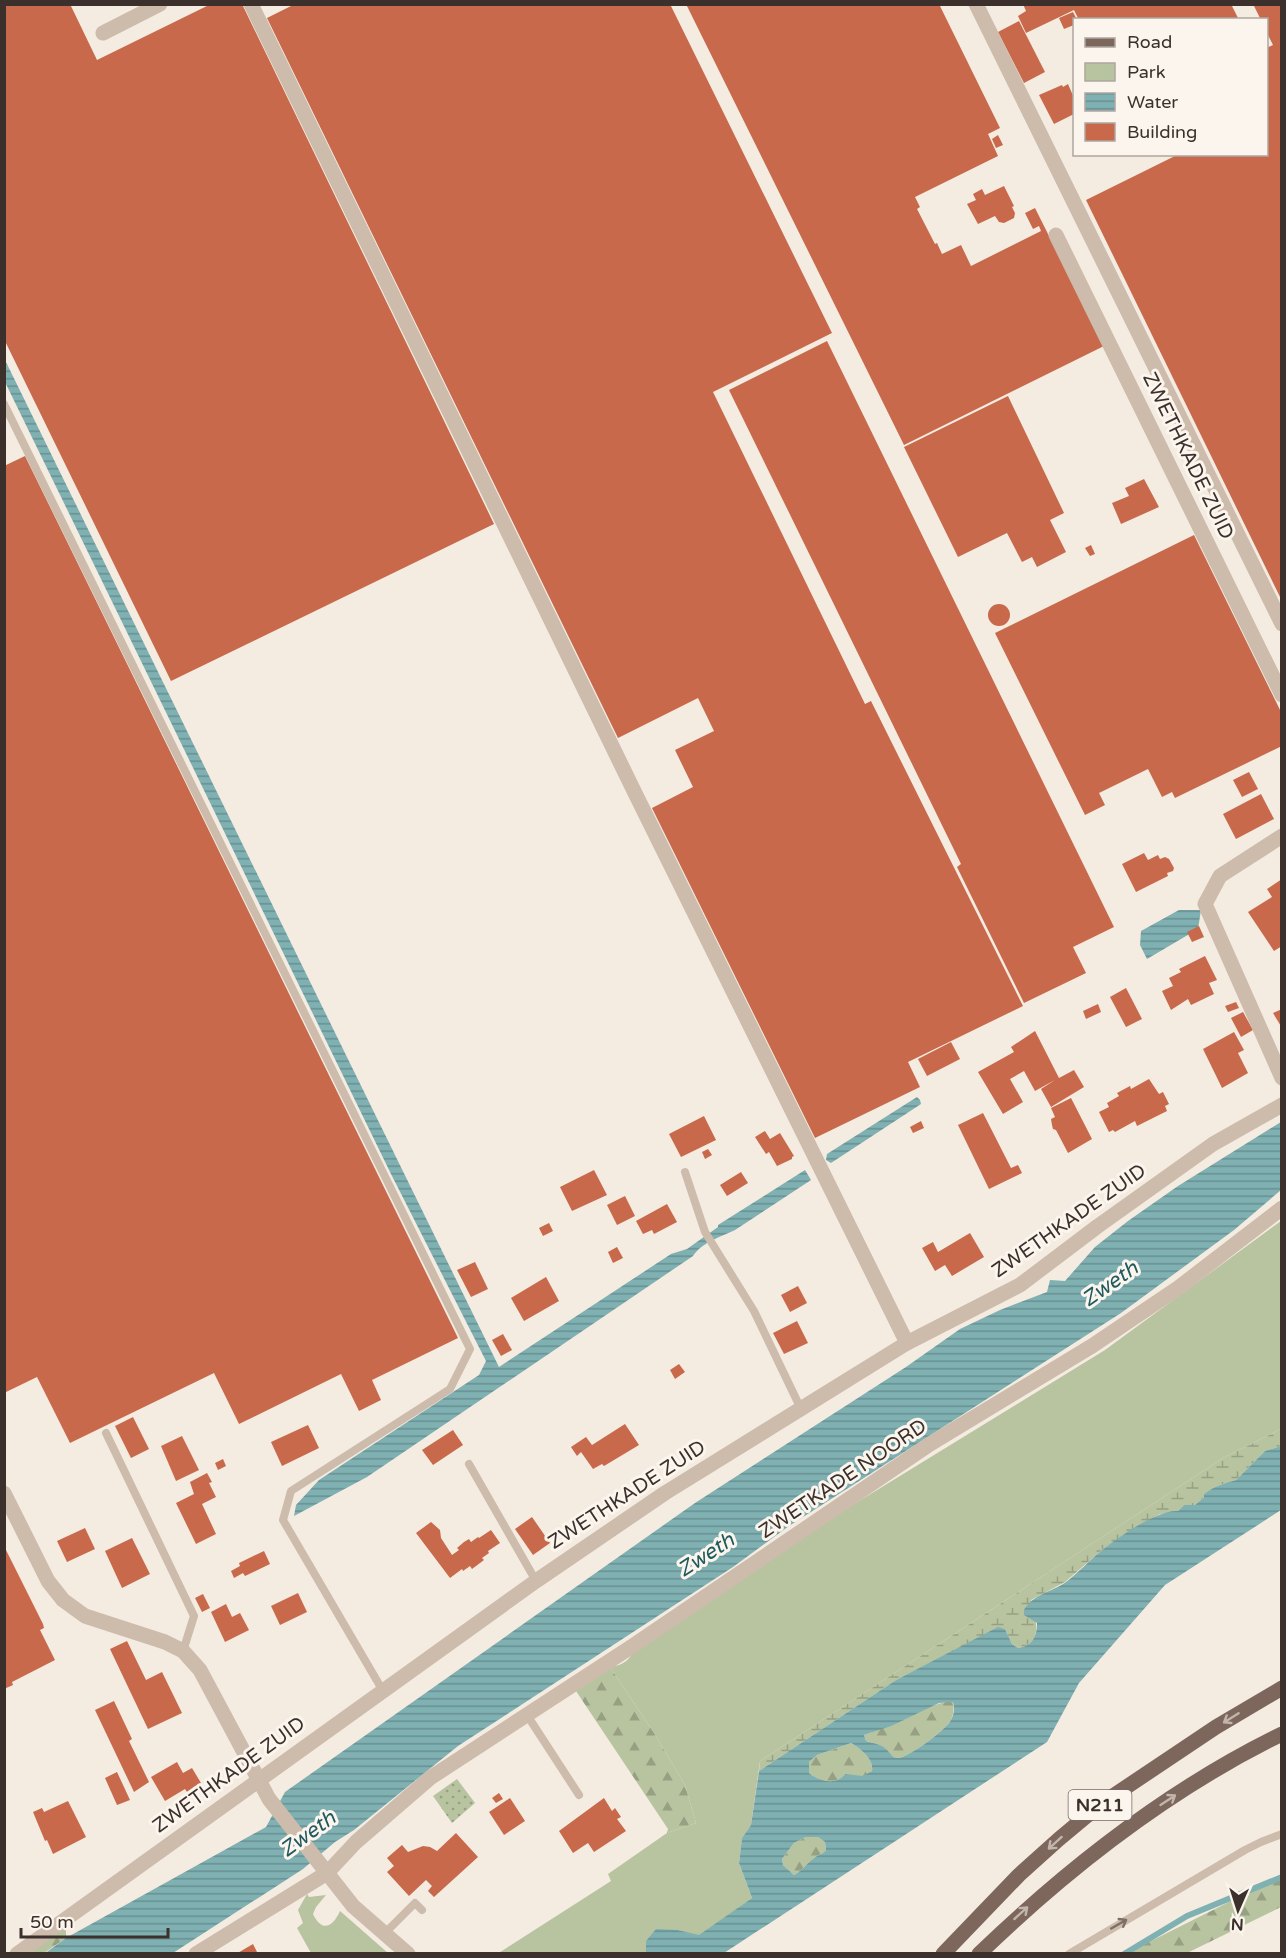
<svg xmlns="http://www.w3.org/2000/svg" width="1286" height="1958" font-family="'Varela Round',sans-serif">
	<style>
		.green { fill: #b8c4a0 }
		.forest { fill: url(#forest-firs) }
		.wetland { fill: url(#wetland-marsh) }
		.park { fill: url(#park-dots) }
		.water { fill: url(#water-rules); fill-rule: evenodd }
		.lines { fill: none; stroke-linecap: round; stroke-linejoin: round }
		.stream { stroke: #7fb0b2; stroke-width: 6 }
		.building { fill: #c8694b }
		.service { stroke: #cdbbac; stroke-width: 8 }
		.minor { stroke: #cdbbac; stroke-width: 15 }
		.tertiary { stroke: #cdbbac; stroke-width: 15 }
		.primary { stroke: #7d675c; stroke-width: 15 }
		.oneway { stroke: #c2b5ac }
		.oneway2 { stroke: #7d6f65 }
		.labels { text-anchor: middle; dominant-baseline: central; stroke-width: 6; stroke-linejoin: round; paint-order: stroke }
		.shield { fill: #fbf5ee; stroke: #756b66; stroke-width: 1.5 }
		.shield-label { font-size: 18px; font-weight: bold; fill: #3b302b }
		.street-label { font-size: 20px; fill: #3b302b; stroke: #fbf5ee }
		.water-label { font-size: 21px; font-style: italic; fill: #1f5a5e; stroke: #fbf5ee }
	</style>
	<defs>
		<pattern id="forest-firs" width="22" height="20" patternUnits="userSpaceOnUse" patternTransform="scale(1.5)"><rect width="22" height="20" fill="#b8c4a0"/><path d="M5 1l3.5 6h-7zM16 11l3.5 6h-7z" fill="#97a083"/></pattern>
		<pattern id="wetland-marsh" width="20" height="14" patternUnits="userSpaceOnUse" patternTransform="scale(1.5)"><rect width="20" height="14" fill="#b8c4a0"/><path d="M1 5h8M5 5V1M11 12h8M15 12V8" fill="none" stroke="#97a083"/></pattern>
		<pattern id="park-dots" width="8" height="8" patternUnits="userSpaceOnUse" patternTransform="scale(1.5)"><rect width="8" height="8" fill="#b8c4a0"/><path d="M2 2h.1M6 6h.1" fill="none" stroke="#97a083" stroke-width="1.8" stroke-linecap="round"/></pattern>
		<pattern id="water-rules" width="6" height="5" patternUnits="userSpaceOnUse" patternTransform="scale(1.5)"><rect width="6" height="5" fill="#7fb0b2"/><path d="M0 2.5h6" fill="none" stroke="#699091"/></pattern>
	</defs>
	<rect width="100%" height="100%" fill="#f4ebe1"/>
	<!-- green -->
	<g class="green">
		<path d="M1281,1221v208l-58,29 -463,303 -9,64 -9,13 -3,25 13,35 -53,38 -21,-6 -32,11v12l-149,1 114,-73 -3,-7 59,-41 29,-10 -11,-38 -31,-52 -44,-66c14,-2 20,-7 25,-19l185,-123 285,-175z"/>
		<path d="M307,1894l2,3 17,-2 -10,12 -3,7c9,19 20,13 27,-3l48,42h-77l-14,-25 6,-5 -5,-13z"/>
	</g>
	<!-- forest -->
	<g class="forest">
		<path d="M610,1667l44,66 31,52 11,38 -29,10 1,-4 -94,-141z"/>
		<path d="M953,1701c1,7 1,12 -2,19 -4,9 -43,38 -53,38 -8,0 -12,-10 -19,-13 -4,-2 -9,-3 -13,-4l-2,-6c30,-9 59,-31 89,-34z"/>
		<path d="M851,1743c10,6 23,16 21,28l-9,6 -18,-3c-9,12 -26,7 -36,-1v-11l8,-7z"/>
		<path d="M806,1837h12l7,5 1,8c-4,5 -7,4 -12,8 -7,5 -12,13 -20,17l-11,-10 -1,-6 12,-16z"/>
		<path d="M1281,1876v31l-94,46h-60z"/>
		<path d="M66,1916v22l-22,15 -33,1z"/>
	</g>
	<!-- wetland -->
	<path class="wetland" d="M1281,1429v17l-16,5 -29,29c-13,3 -20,6 -32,14v3l-9,8h-11l-6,6 -18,3 -34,20 -24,16 -37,32 -34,18c5,19 13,44 -13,48l-6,-4 -7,-15 -7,-1 -102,52 -137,91 1,-10 463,-303z"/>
	<!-- park -->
	<path class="park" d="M457,1779l18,24 -23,20 -19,-27z"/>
	<!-- water -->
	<g class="water">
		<path d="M4,358l495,1009 172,-113 16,-5 31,-22v-2l87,-55 6,10 -76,50c-14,7 -33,12 -42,26l-326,221 -73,39 2,-11 23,-25 160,-105 7,-14 -95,-187 -386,-792z"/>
		<path d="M1179,910h22l-3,19 -51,30 -7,-14 1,-14z"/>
		<path d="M917,1097l3,3 1,4 -90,59 -5,-3 1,-6z"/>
		<path d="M1281,1122v68l-47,40 -113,83 -332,213 -56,41 -275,179 -104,84 -19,12 -32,27 -130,84 -129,1 22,-16 200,-111 19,-35 410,-289 211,-136 54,-38 40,-19 47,-18 3,-12 15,1 30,-34 33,-26 50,-35z"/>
		<path d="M1281,1446v64l-116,75 -86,98 -32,59 -323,211h-78v-12l10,-12 22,1 21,5 53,-37 -13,-35 3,-25 9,-13 8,-54 137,-91 102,-53 7,2 7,15 6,4c14,-2 19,-11 19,-25l-13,-8v-5c9,-16 28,-18 42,-28 12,-9 23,-21 35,-31 16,-13 57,-42 77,-40l6,-6h11l9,-8v-3c11,-8 20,-11 32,-14l29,-29zM953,1702c2,6 1,12 -2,18 -4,9 -43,38 -53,38 -6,0 -7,-4 -11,-8 -6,-6 -14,-7 -21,-9l-2,-6 27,-9 48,-23zM851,1743c10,6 23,16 21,28l-9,5 -18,-2c-9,12 -26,7 -36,-1v-11l8,-7zM806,1837h12l7,5 1,8c-4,5 -7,4 -12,8 -7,5 -12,13 -20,17l-11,-10 -1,-6 12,-16z"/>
	</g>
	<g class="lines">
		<!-- stream -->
		<path class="stream" d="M1124,1954l63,-38 95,-39"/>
	</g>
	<!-- building -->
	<g class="building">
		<path d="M4,4h66l27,56 114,-56h31l252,520 -323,157 -167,-342z"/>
		<path d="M295,4h375l162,329 -119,59 152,312 6,-3 152,305 -115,56 12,25 -105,51 -163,-330 41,-21 -18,-37 39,-19 -16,-33 -80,40 -351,-720z"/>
		<path d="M686,4h253l61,124 -12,6 10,22 -83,41 5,10 -3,2 18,35 2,-1 5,11 19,-9 10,21 70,-35 -2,-5 -6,3 -8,-16 10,-5 69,138 -200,99z"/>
		<path d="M1023,4h208l8,16h-160l-5,-10 -48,23 -8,-17 8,-5z"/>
		<path d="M1253,4h29v597l-196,-401 93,-46h87v-106l7,-3 -7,-14v-11h-5z"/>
		<path d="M1073,12l4,8h-3v5l-10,4 -5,-11z"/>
		<path d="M1019,21l26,51 -21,11 -26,-51z"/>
		<path d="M1068,84l6,14v16l-20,10 -15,-29 23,-10 1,2z"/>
		<path d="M998,135l5,10 -7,3 -4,-9z"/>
		<path d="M1004,186l10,20 -2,1 3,6 -1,5 -10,5 -5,-1 -4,-6 -17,8 -11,-20 9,-4 -3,-6 9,-5 3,6z"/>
		<path d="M827,341l287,586 -41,20 13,26 -62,30 -67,-136 4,-3 -232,-474z"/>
		<path d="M1008,396l56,117 -14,7 16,32 -29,15 -5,-10 -10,5 -15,-29 -49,24 -54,-110z"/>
		<path d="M25,456l433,882 -86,42 9,20 -22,11 -18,-37 -102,50 -25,-51 -144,70 -33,-66 -33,16v-927z"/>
		<path d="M1144,479l15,28 -38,17 -9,-21 17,-7 -4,-8z"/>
		<path d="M1194,535l88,179v32l-107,52 -3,-6 -10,5 -14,-28 -49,24 6,12 -20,10 -90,-182z"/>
		<path d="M1091,545l4,9 -5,2 -5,-8z"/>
		<circle cx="999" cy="615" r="11"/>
		<path d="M1249,772l9,17 -16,8 -9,-17z"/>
		<path d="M1261,794l13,25 -38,20 -13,-25z"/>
		<path d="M1144,853l4,7 10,-5 2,4 5,-2 4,2 5,9 -1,3 -6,2 1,3 -32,16 -14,-28z"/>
		<path d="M1282,879v67l-8,5 -26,-39 24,-15 -5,-8z"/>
		<path d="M1199,926l5,11 -12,5 -5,-10z"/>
		<path d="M1205,956l12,24 -8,3 5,11 -23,11 -3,-6 -17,11 -9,-19 11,-5 -4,-8 12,-6 -2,-3z"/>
		<path d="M1126,988l16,31 -16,8 -16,-30z"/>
		<path d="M1236,1002l3,6 -11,4 -3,-6z"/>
		<path d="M1098,1004l3,8 -15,7 -3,-8z"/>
		<path d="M1282,1009v19l-9,-15z"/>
		<path d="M1243,1012l10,18 -12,7 -10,-19z"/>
		<path d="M1035,1031l24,47 15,-8 10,17 -33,20 -10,-18 14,-9 -20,11 -11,-20 -14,8 13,23 -20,12 -25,-42 36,-20 -3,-5z"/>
		<path d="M1234,1032l10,18 -6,3 10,20 -26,15 -19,-39z"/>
		<path d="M951,1042l9,17 -33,17 -9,-17z"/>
		<path d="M1149,1079l10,15 4,-2 6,12 -4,2 2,5 -30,15 -2,-5 -20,11 -2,-2 -4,2 -10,-20 10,-5 -2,-4 12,-7 -2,-3 13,-7 1,3z"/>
		<path d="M1071,1098l21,41 -24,14 -12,-23 -3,-1 -1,-4 -1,-6 4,-2 -4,-9z"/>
		<path d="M983,1113l28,55 7,-3 4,8 -33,16 -31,-64z"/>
		<path d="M704,1116l12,24 -35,17 -12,-23z"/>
		<path d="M921,1121l3,7 -11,5 -3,-6z"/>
		<path d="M765,1131l5,8 10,-6 14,23 -2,1v2l-15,7 -8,-14 -3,2 -11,-17z"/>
		<path d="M708,1149l4,6 -7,4 -3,-7z"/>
		<path d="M594,1170l13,25 -35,16 -12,-24z"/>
		<path d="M741,1172l7,11 -21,13 -7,-11z"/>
		<path d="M625,1196l10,20 -18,9 -10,-20z"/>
		<path d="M667,1204l10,18 -23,12 -2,-4 -9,4 -7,-13z"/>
		<path d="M549,1223l4,8 -10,5 -4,-8z"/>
		<path d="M970,1233l14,24 -32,19 -7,-11 -10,6 -13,-23 11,-6 5,10z"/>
		<path d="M617,1247l6,11 -10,5 -5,-11z"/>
		<path d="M475,1262l13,27 -17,8 -14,-27z"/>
		<path d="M546,1277l13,24 -35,20 -13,-23z"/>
		<path d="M798,1286l9,17 -17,9 -9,-17z"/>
		<path d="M797,1321l11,22 -24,11 -11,-21z"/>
		<path d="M503,1334l9,16 -11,6 -9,-16z"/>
		<path d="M679,1364l6,8 -10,7 -5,-9z"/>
		<path d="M133,1417l16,32 -18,9 -16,-32z"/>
		<path d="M625,1424l14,21 -35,21 -2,-2 -9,5 -12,-17 -4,4 -6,-9 15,-10 6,8z"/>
		<path d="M308,1425l11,23 -37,18 -11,-24z"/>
		<path d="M453,1430l10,15 -30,20 -11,-15z"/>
		<path d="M182,1436l17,34 -23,11 -15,-35z"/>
		<path d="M223,1459l3,7 -8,4 -3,-7z"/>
		<path d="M207,1473l5,9 -3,1 7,14 -14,7 14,30 -20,10 -20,-41 18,-9 -4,-12z"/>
		<path d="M532,1517l18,26 -17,12 -18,-26z"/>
		<path d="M431,1522l9,8 1,8 11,17 7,-5 -2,-2 7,-6 5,-3 2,3 7,-5 1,1 12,-8 9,13 -12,8 1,2 -7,5 2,2 -12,9 -2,-3 -7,5 -1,-2 -12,9 -34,-45z"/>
		<path d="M85,1528l10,21 -28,13 -10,-21z"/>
		<path d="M132,1538l18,36 -28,14 -17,-37z"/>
		<path d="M4,1546l39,78 1,4 -4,2 15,30 -43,22 1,3 -9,4z"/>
		<path d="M264,1551l6,13 -25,12 -2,-3 -9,5 -3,-7 9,-5 -1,-3z"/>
		<path d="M298,1593l9,19 -27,13 -9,-19z"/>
		<path d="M203,1594l7,14 -8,4 -7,-14z"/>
		<path d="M226,1604l6,13 8,-4 9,17 -24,12 -14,-30z"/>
		<path d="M127,1641l19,39 16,-8 20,41 -34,16 -38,-80z"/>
		<path d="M114,1701l18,38 -3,2 20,41 -15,10 -39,-82z"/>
		<path d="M177,1762l6,11 9,-5 9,15 -14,9 -2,-3 -20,12 -14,-24z"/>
		<path d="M117,1772l13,28 -13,5 -12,-27z"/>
		<path d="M499,1793l4,6 -7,4 -4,-5z"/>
		<path d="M510,1798l15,23 -21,14 -15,-23z"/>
		<path d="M604,1798l8,13 3,-3 6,9 -4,2 9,12 -32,21 -6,-9 -15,10 -14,-22z"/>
		<path d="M68,1801l18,36 -33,17 -6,-14 -2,1 -12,-29 9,-4 2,4z"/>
		<path d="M456,1833l22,24 -44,40 -6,-6 4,-5 -6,-6 -17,16 -22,-24 7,-6 -7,-8 15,-13 6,7 15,-6 7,1 7,4z"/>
		<path d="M253,1944l5,10h-22z"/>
	</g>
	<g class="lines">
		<!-- service -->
		<g class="service">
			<path d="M4,404l466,945 -20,40 -159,102 -8,29 100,171"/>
			<path d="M685,1172l20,60 49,79 47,98"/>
			<path d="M106,1433l88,183 -11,35"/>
			<path d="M469,1464l67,117"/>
			<path d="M527,1715l52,80"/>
			<path d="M384,1934l31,-31 7,7"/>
			<path d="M1069,1954l176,-104 16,-8 21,-8"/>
		</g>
		<!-- minor -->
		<g class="minor">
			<path d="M251,4l382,785 274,554"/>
			<path d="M976,4l306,620"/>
			<path d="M103,33l57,-29"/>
			<path d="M1056,235l226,460"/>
			<path d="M1282,836l-62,40 -15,28 77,174"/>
			<path d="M17,1954l519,-373 129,-88 242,-150 113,-58 78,-59 115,-82 69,-39"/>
			<path d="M196,1954l131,-81 29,-31 74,-64 201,-131 299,-203 162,-98 86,-58 104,-80"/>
		</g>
		<!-- tertiary -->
		<path class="tertiary" d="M4,1493l44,88 15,19 22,16 80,26 18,9 17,19 69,129 84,107 55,48"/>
		<!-- primary -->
		<g class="primary">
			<path d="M943,1954l76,-79 40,-36 42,-35 115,-77 66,-39"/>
			<path d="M979,1954c90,-87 190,-165 303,-220"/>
		</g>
	</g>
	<!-- one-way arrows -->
	<defs><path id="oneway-shaft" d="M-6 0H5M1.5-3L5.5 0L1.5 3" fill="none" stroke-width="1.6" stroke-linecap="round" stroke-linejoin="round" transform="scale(1.5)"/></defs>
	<g class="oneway">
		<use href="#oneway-shaft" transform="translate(1231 1718) rotate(148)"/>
		<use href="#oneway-shaft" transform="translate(1168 1800) rotate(-33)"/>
		<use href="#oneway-shaft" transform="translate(1055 1843) rotate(138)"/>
		<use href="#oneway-shaft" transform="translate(1021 1913) rotate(-42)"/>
	</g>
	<use class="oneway2" href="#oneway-shaft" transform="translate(1119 1924) rotate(-30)"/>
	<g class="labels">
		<!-- shield labels -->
		<rect class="shield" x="1068.5" y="1790" width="63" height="30" rx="4.5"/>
		<g class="shield-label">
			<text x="1100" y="1805">N211</text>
		</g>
		<!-- street labels -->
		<g class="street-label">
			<text transform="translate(1188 456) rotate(64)">ZWETHKADE ZUID</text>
			<text transform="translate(1069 1221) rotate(-35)">ZWETHKADE ZUID</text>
			<text transform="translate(843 1479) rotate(-34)">ZWETKADE NOORD</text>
			<text transform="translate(627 1495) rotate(-33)">ZWETHKADE ZUID</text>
			<text transform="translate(229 1775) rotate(-36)">ZWETHKADE ZUID</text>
		</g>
		<!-- water labels -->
		<g class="water-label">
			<text transform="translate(1110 1284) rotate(-35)">Zweth</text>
			<text transform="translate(706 1555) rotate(-33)">Zweth</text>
			<text transform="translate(308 1834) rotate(-36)">Zweth</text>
		</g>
	</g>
	<!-- border -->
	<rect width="1286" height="1958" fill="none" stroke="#3b302b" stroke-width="12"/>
	<!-- legend -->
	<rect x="1073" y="18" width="195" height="138" fill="#fbf5ee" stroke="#aea6a0" stroke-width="1.5"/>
	<rect x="1085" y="38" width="30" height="9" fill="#7d675c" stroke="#aea6a0" stroke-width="1.5"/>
	<text x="1127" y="48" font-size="18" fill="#3b302b">Road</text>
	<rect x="1085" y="63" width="30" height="18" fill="#b8c4a0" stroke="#aea6a0" stroke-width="1.5"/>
	<text x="1127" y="78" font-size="18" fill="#3b302b">Park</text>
	<rect x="1085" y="93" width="30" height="18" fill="url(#water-rules)" stroke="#aea6a0" stroke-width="1.5"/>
	<text x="1127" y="108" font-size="18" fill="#3b302b">Water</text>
	<rect x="1085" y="123" width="30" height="18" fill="#c8694b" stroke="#aea6a0" stroke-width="1.5"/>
	<text x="1127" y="138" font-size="18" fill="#3b302b">Building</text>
	<!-- north arrow -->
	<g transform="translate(1238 1910) rotate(183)" stroke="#fbf5ee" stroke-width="4.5" paint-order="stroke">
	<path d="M0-4.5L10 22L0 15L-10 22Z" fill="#3b302b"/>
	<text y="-9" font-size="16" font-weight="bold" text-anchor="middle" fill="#3b302b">N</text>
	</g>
	<!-- scale -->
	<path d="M21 1928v9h147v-9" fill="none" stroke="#3b302b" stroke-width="3"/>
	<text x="30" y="1928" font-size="18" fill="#3b302b" stroke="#fbf5ee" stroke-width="4.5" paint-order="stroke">50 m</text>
</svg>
